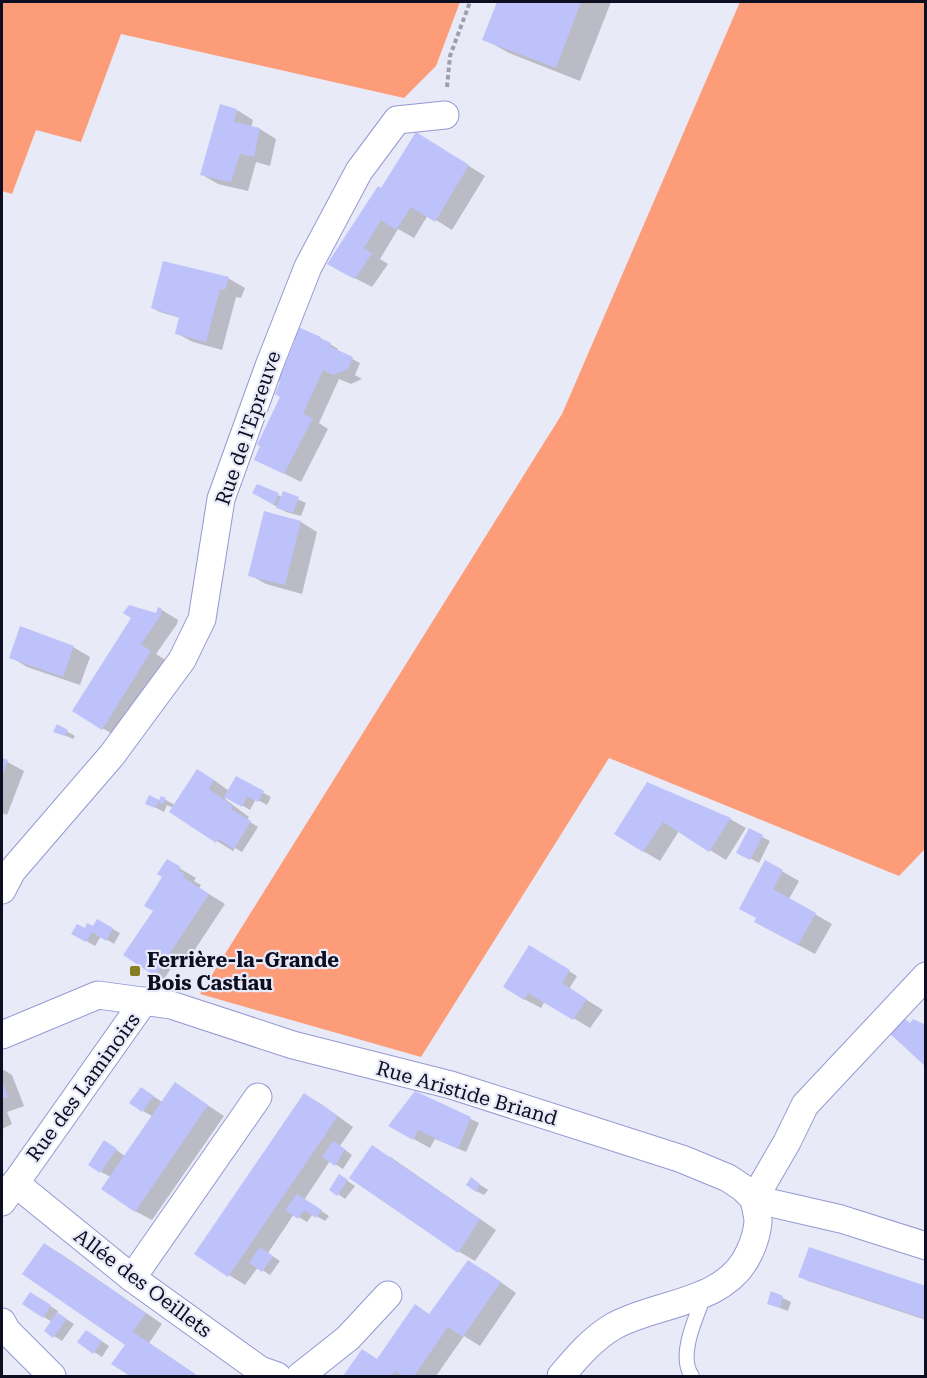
<svg xmlns="http://www.w3.org/2000/svg" width="927" height="1378" font-family="'Roboto Serif',serif">
	<style>
		.green { fill: #fc9c78 }
		.shadow { fill: #0003 }
		.building { fill: #bec2fb }
		.lines { fill: none; stroke-linecap: round; stroke-linejoin: round }
		.service-casing { stroke: #9598d3; stroke-width: 16 }
		.minor-casing { stroke: #9598d3; stroke-width: 29 }
		.path { stroke: #9d9eae; stroke-width: 4; stroke-dasharray: 4.5 3; stroke-linecap: butt }
		.service { stroke: #fff; stroke-width: 14 }
		.minor { stroke: #fff; stroke-width: 27 }
		.poi-dot { fill: #897d23; stroke: #e9eaf7; stroke-width: 2 }
		.labels { text-anchor: middle; dominant-baseline: central; stroke-width: 4.5; stroke-linejoin: round; paint-order: stroke }
		.street-label { font-size: 20px; fill: #0e0e23; stroke: #e9eaf7 }
		.poi-label { font-size: 20px; font-weight: bold; fill: #0e0e23; stroke: #e9eaf7; text-anchor: start }
	</style>
	<rect width="100%" height="100%" fill="#e9eaf7"/>
	<!-- green -->
	<g class="green">
		<path d="M2,2h458l-24,64 -32,32 -283,-64 -40,108 -45,-12 -24,64 -10,-3z"/>
		<path d="M740,2h185v847l-26,27 -290,-118 -188,299 -221,-63 362,-580z"/>
	</g>
	<!-- shadow -->
	<g class="shadow">
		<path d="M499,2h112l-31,79 -71,-28 -25,-14z"/>
		<path d="M237,110l16,10 -2,8 9,1 16,10 -6,27 -14,-4 -8,29 -30,-7 -17,-10z"/>
		<path d="M432,143l53,33 -33,54 -24,-15 -14,23 -16,-9 -18,30 8,5 -16,23 -27,-14 36,-83z"/>
		<path d="M228,278l17,10 -4,10 -5,-1 -14,53 -29,-8 -17,-9 4,-15 -20,-6 -8,-4z"/>
		<path d="M320,338l18,11 -1,2 23,12 -5,12 7,4 -11,5 -12,-5 -20,44 9,6 -27,53 -28,-14z"/>
		<path d="M254,493l24,2 4,2 2,-4 22,10 -5,13 -15,-4z"/>
		<path d="M266,513l35,9 16,10 -15,62 -36,-10 -16,-9z"/>
		<path d="M162,610l16,10 -1,4 -21,30 11,7 -48,77 -45,-27z"/>
		<path d="M73,647l17,10 -10,28 -53,-18 -16,-10z"/>
		<path d="M57,726l18,10 -2,3 -18,-8z"/>
		<path d="M2,759l22,12 -17,44 -5,-2z"/>
		<path d="M236,778l35,19 -4,8 -11,-6 -6,11 -23,-14 -2,3 24,18 -2,3 11,7 -16,25 -7,-4 -2,3 -16,-10 -44,-33 -6,-3 -3,7 -17,-9 13,-1 2,-4 13,7 39,-25 15,11z"/>
		<path d="M648,784l82,35 16,9 -20,32 -47,-29 -19,30 -17,-10z"/>
		<path d="M749,830l21,11 -11,22 -13,-7z"/>
		<path d="M167,861l29,17 -2,3 7,4 -2,3 26,16 -39,59 -14,-8 -1,2 5,4 -12,18 -39,-25 30,-43z"/>
		<path d="M766,862l33,19 -10,18 43,25 -17,30 -43,-23z"/>
		<path d="M98,921l22,12 -6,11 -13,-8 -6,10 -22,-13 20,-5z"/>
		<path d="M530,947l47,29 -8,13 34,21 -13,18 -45,-27 -4,7 -17,-9z"/>
		<path d="M2,1069l10,6 12,31 -17,6 5,12 -10,5z"/>
		<path d="M175,1084l49,32 -72,104 -17,-9 -24,-34 -10,-5 11,-25 13,9 27,-40 -9,-5 6,-18 13,9z"/>
		<path d="M305,1095l16,9 32,23 -13,19 12,9 -9,14 -13,-8 -26,39 25,16 -4,5 -12,-7 -6,8 -13,-8 -26,39 12,8 -10,14 -12,-8 -13,18 -16,-10z"/>
		<path d="M445,1107l34,16 -13,29 -31,-13 -5,9 -40,-22z"/>
		<path d="M389,1156l107,74 -21,31 -17,-10z"/>
		<path d="M340,1176l15,10 -10,13 -7,-5z"/>
		<path d="M479,1184l9,6 -4,5 -8,-4z"/>
		<path d="M45,1245l16,9 101,70 -13,19 49,33h-65l-20,-13 14,-19z"/>
		<path d="M485,1271l31,22 -36,53 -16,-10 -28,40h-92l18,-25 16,9z"/>
		<path d="M800,1277l126,10v33l-118,-39z"/>
		<path d="M772,1293l19,9 -3,9 -11,-4 -8,-4z"/>
		<path d="M38,1298l20,13 -1,2 17,11 -12,17 -16,-10 6,-9 -8,-5z"/>
		<path d="M94,1336l15,10 -7,11 -8,-5z"/>
	</g>
	<!-- building -->
	<g class="building">
		<path d="M497,2h84l-25,66 -74,-28z"/>
		<path d="M220,104l17,5 -3,13 26,6 -6,29 -14,-3 -9,28 -31,-7z"/>
		<path d="M416,132l53,33 -34,57 -24,-15 -15,23 -15,-10 -17,28 8,5 -17,26 -10,-5 -18,-10 51,-78 3,2z"/>
		<path d="M163,261l66,16 -4,13 -5,-1 -14,53 -31,-8 4,-17 -28,-9z"/>
		<path d="M298,327l23,10 -1,1 11,5 -2,3 24,11 -5,12 -15,6 -10,-5 -20,44 10,4 -29,56 -30,-14 6,-14 -3,-1 23,-48 -5,-3 5,-12 -2,-1 17,-40 -2,-1z"/>
		<path d="M257,484l22,9 -5,12 -22,-12z"/>
		<path d="M283,491l16,6 -6,16 -17,-5z"/>
		<path d="M264,511l37,10 -16,64 -37,-9z"/>
		<path d="M129,605l27,8 2,-6 4,2 -1,6 -20,29 10,7 -49,79 -30,-19 59,-93 -8,-5z"/>
		<path d="M20,626l54,20 -11,31 -54,-19z"/>
		<path d="M57,724l11,6 -3,6 -12,-4z"/>
		<path d="M2,758l6,2 -6,17z"/>
		<path d="M197,769l17,11 -5,9 24,17 -2,3 20,12 -17,28 -16,-10 -2,4 -47,-31z"/>
		<path d="M236,776l28,15 -6,11 -11,-6 -5,11 -18,-10z"/>
		<path d="M647,782l84,36 -22,34 -46,-30 -20,30 -29,-18z"/>
		<path d="M149,795l10,5 2,-4 5,2 -3,6 -4,-2 -4,6 -10,-4z"/>
		<path d="M749,828l14,7 -13,25 -14,-7z"/>
		<path d="M167,859l14,8 -3,3 7,4 -2,3 26,17 -54,82 -32,-21 30,-44 -9,-5 18,-29 -5,-3z"/>
		<path d="M765,860l18,10 -10,19 43,24 -18,32 -44,-23 2,-4 -17,-9z"/>
		<path d="M97,919l16,9 -7,13 -14,-9 -6,10 -15,-8 6,-10 8,4 2,-5 6,3z"/>
		<path d="M529,945l41,25 -8,13 25,16 -14,21 -45,-27 -4,7 -21,-13z"/>
		<path d="M900,1015l10,8 3,-4 13,6v42l-40,-37z"/>
		<path d="M2,1080l6,17 -6,2z"/>
		<path d="M175,1082l33,23 -73,107 -34,-23z"/>
		<path d="M141,1087l13,9 -12,16 -13,-9z"/>
		<path d="M415,1091l56,26 -13,32 -40,-19 -5,10 -25,-14z"/>
		<path d="M304,1093l34,23 -110,161 -34,-23z"/>
		<path d="M104,1140l13,9 -17,24 -12,-8z"/>
		<path d="M333,1141l12,8 -10,17 -13,-9z"/>
		<path d="M372,1145l108,74 -22,34 -109,-75z"/>
		<path d="M339,1174l9,6 -11,16 -8,-6z"/>
		<path d="M471,1177l9,7 -4,8 -10,-7z"/>
		<path d="M297,1194l25,16 -6,8 -12,-8 -6,9 -13,-9z"/>
		<path d="M44,1243l102,70 -13,19 65,44h-68l-19,-12 14,-19 -103,-71z"/>
		<path d="M260,1247l13,9 -11,16 -13,-9z"/>
		<path d="M809,1247l117,39v33l-128,-42z"/>
		<path d="M468,1260l33,22 -38,55 -15,-10 -34,49h-12l-7,-5 -4,5h-48l19,-27 15,10 38,-55 14,10z"/>
		<path d="M771,1291l12,5 -3,12 -13,-4z"/>
		<path d="M30,1292l21,13 -8,13 -21,-14z"/>
		<path d="M57,1312l10,7 -14,19 -9,-7z"/>
		<path d="M86,1330l16,11 -9,13 -16,-12z"/>
	</g>
	<g class="lines">
		<defs>
			<path id="service" d="M692,1376c-15,-20 5,-61 13,-82"/>
			<g id="minor">
				<path d="M2,890l10,-19 100,-116 70,-95 20,-41 19,-120 48,-133 39,-99 51,-96 38,-51 48,-5"/>
				<path d="M2,1035l96,-40 73,10 122,40 158,40 231,74 46,19 15,10 11,11 87,20 85,27"/>
				<path d="M15,1183l117,95 128,92 17,6"/>
				<path d="M2,1202l142,-201"/>
				<path d="M132,1278l126,-181"/>
				<path d="M2,1322l5,9 45,45"/>
				<path d="M300,1376l48,-38 40,-43"/>
				<path d="M561,1376c15,-18 32,-38 53,-50 43,-24 112,-22 135,-73 5,-10 8,-20 9,-31 0,-7 -3,-16 -4,-23l33,-57 18,-37 121,-129"/>
			</g>
		</defs>
		<!-- service casing -->
		<use href="#service" class="service-casing"/>
		<!-- minor casing -->
		<use href="#minor" class="minor-casing"/>
		<!-- path -->
		<path class="path" d="M447,87l3,-31 20,-54"/>
		<!-- service -->
		<use href="#service" class="service"/>
		<!-- minor -->
		<use href="#minor" class="minor"/>
	</g>
	<!-- markers -->
	<rect class="poi-dot" x="129" y="965" width="12" height="12" rx="3"/>
	<g class="labels">
		<!-- street labels -->
		<g class="street-label">
			<text transform="translate(248 428) rotate(-71)">Rue de l'Epreuve</text>
			<text transform="translate(83 1087) rotate(-54)">Rue des Laminoirs</text>
			<text transform="translate(467 1093) rotate(16)">Rue Aristide Briand</text>
			<text transform="translate(143 1283) rotate(37)">Allée des Oeillets</text>
		</g>
		<!-- poi labels -->
		<g class="poi-label">
			<text x="147" y="960">Ferrière-la-Grande<tspan x="147" dy="23">Bois Castiau</tspan></text>
		</g>
	</g>
	<!-- border -->
	<rect width="927" height="1378" fill="none" stroke="#0e0e23" stroke-width="6"/>
</svg>
